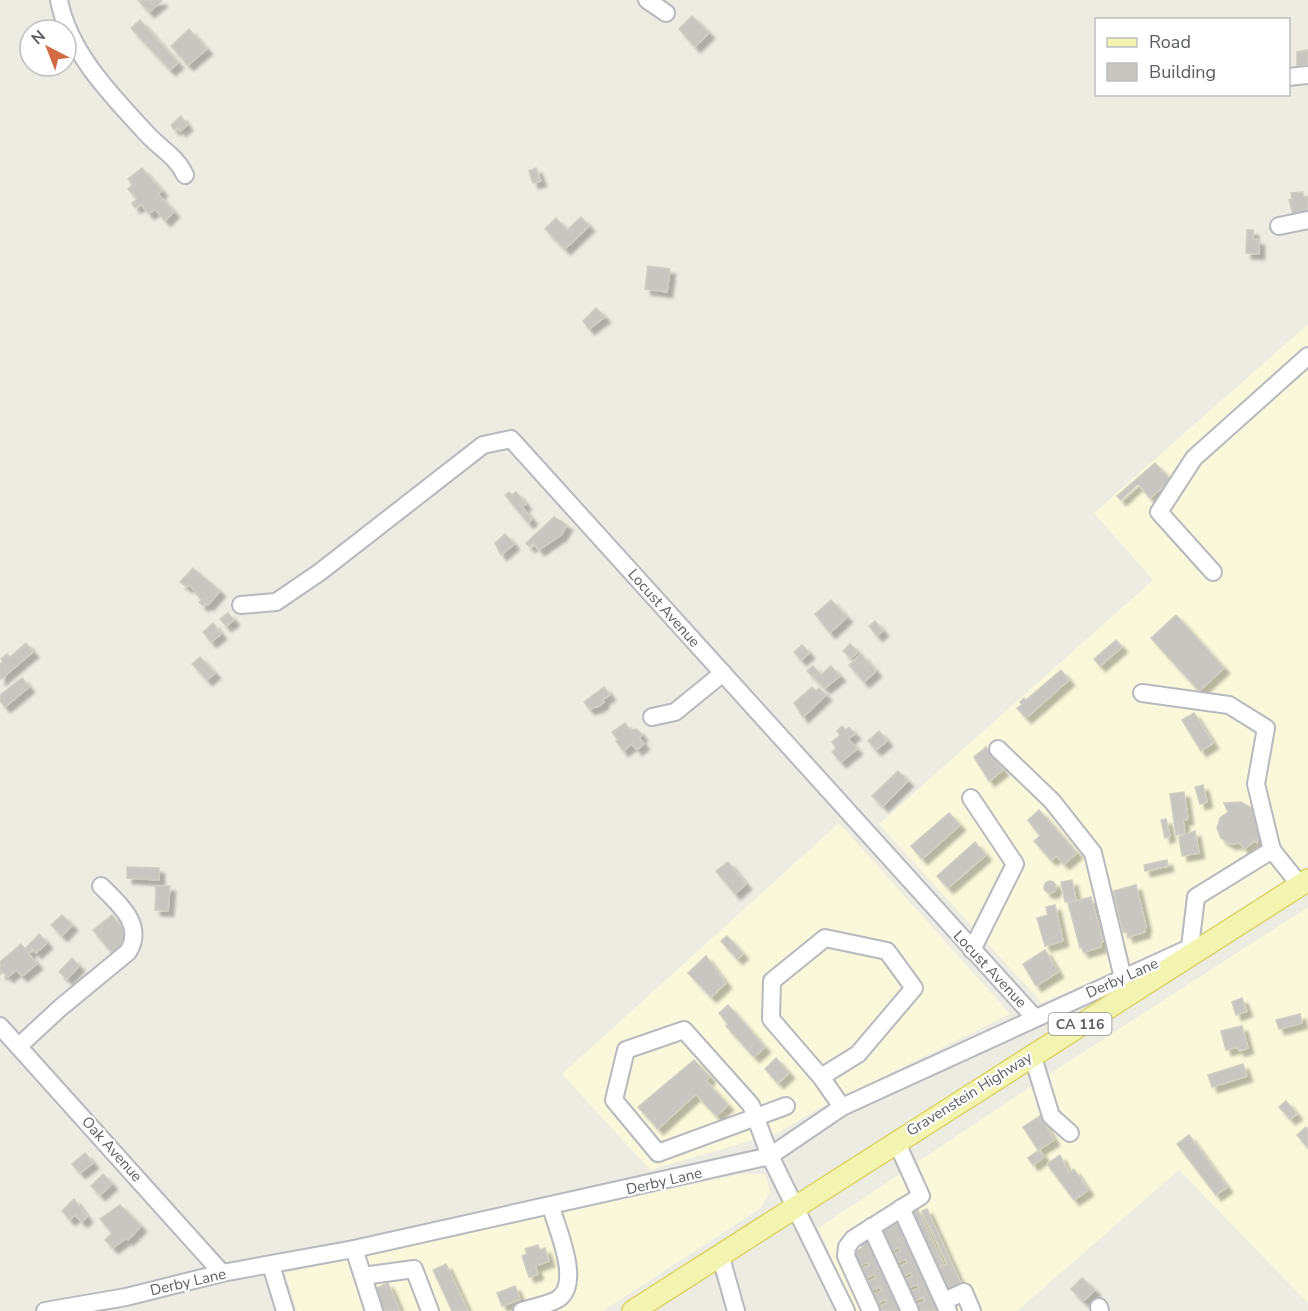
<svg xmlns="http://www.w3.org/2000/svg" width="1308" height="1311" font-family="'Nunito Sans',sans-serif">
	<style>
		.commercial { fill: #f9f8db }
		.building { fill: #c7c6c0; stroke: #d0cec2; stroke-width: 1.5; filter: url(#shadow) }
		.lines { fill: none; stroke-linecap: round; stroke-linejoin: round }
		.minor-casing { stroke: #b8b9be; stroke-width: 20 }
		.major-casing { stroke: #ded46a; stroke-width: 24 }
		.minor { stroke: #fff; stroke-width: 16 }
		.major { stroke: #f2f4b0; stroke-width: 21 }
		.labels { text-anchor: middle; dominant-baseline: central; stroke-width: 4.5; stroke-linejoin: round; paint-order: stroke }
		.shield { fill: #fff; stroke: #8c8e91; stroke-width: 1.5 }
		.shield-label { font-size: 14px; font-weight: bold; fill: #5b5d62 }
		.street-label { font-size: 15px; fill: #5b5d62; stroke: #fff }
	</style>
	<defs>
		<filter id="shadow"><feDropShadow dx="5.5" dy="5.5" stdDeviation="1.5" flood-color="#0004"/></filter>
	</defs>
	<rect width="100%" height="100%" fill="#ecece3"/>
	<!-- commercial -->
	<g class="commercial">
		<path d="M1308,324v541l-95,62 -171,76 -163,-179 274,-244 -59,-67z"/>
		<path d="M839,823l171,191 -192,95 -40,24 -128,37 -88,-96z"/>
		<path d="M1308,907v396l-129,-133 -162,141h-161l-38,-83 256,-170z"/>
		<path d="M741,1174h24l5,18 -9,16 -158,103h-306l-12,-38z"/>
	</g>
	<!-- building -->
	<g class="building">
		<path d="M138,0h23l1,1 -13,11z"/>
		<path d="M692,16l17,17 -14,14 -16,-18z"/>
		<path d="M140,20l38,43 -8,7 -39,-42z"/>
		<path d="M189,29l18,20 -19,16 -17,-19z"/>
		<path d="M1308,50v15l-11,1v-14z"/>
		<path d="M181,116l6,9 -7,6 -2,-4 -4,3 -3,-5z"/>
		<path d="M142,168l20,23 -4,3 16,18 -9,9 -10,-12 -6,5 -8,-10 -6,4 -3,-5 5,-4 -9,-10 4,-4 -4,-6z"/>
		<path d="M536,168l5,13 -8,2 -4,-12z"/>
		<path d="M1303,192v5h5v20l-14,1 -5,-18 3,-1 -1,-6z"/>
		<path d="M581,217l8,9 -24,23 -20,-20 11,-11 11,12z"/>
		<path d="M1247,230h6v9l6,1v14l-13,-1z"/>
		<path d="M648,266l22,3 -3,23 -22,-3z"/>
		<path d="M596,308l9,9 -16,12 -6,-8z"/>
		<path d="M1155,463l16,17 -21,18 -12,-14 -17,16 -4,-4z"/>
		<path d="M509,492l3,3 4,-3 10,12 -4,3 10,12 -4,4 -23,-28z"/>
		<path d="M554,517l13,8 -6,10 -22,15 -6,-7 -3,4 -4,-4z"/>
		<path d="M505,534l9,10 -13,11 -6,-12z"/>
		<path d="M193,568l27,23 -12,14 -2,-2 -3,3 -4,-4 3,-2 -6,-6 1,-2 -8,-7 -2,2 -7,-5z"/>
		<path d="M831,600l16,17 -17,16 -15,-19z"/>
		<path d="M228,613l6,7 -8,6 -6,-7z"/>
		<path d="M1176,615l48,53 -25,23 -48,-53z"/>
		<path d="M875,621l8,10 -6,5 -8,-10z"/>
		<path d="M213,623l8,11 -10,8 -8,-10z"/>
		<path d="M1116,640l6,7 -22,19 -6,-7z"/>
		<path d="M26,643l7,9 -33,28v-16l3,-2 -2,-3 6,-5 3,3z"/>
		<path d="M850,644l8,8 -7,6 -8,-7z"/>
		<path d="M802,645l7,8 -8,7 -7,-8z"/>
		<path d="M861,654l15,17 -12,11 -15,-17z"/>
		<path d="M200,657l15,16 -8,7 -15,-16z"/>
		<path d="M813,666l8,9 10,-9 9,10 -15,12 -18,-17z"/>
		<path d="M1061,670l8,10 -43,38 -9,-10 5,-3 -2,-3 4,-4 2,2z"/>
		<path d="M22,678l7,9 -24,20 -5,-6v-6z"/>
		<path d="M604,687l6,8 -8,5 2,2 -5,4 -10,3 -5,-7z"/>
		<path d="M812,687l4,4 3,-3 7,7 -23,22 -9,-14z"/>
		<path d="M1194,713l19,30 -12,8 -19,-31z"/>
		<path d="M625,723l5,7 7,-1 5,6 -3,3 5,6 -7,6 -5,-6 -9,7 -7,-10 2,-1 -6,-8z"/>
		<path d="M842,726l4,4 3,-3 6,7 -7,5 9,10 -16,13 -9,-10 4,-4 -4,-6 8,-7 -3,-4z"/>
		<path d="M879,731l8,10 -11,9 -8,-9z"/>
		<path d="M986,747l17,23 -14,11 -15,-24z"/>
		<path d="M898,771l10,10 -25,25 -11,-10z"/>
		<path d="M1203,785l4,17 -7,2 -5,-17z"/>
		<path d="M1184,792l4,27 -5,1 2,14 -9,1 -6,-41z"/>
		<path d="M1241,802l14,8 7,16 -5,17 -5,-4 1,3 -9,7 -4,-6 -10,1 -9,-6 -4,-10 3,-10 8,-6 -4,-9z"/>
		<path d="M1039,810l38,43 -13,11 -8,-8 -5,4 -17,-19 6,-5 -12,-16z"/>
		<path d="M949,813l11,12 -38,34 -11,-13z"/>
		<path d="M1166,819l4,17 -5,2 -4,-18z"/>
		<path d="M1195,831l4,22 -17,3 -3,-19z"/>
		<path d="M975,842l11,13 -38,33 -11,-12z"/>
		<path d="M1167,860l1,6 -23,5 -1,-6z"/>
		<path d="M728,862l18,22 -11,10 -19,-23z"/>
		<path d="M127,867l32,1v12l-32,-2z"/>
		<path d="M1072,880l4,20 -11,2 -4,-20z"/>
		<circle cx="1050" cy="887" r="6"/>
		<path d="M1136,885l10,42h-2l1,5 -17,5 -1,-5h-4l-10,-41z"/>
		<path d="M156,886h14l-2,25 -13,-1z"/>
		<path d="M1091,897l12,45 -3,1 1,4 -18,5 -1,-5 -2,1 -12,-45z"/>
		<path d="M1055,905l8,36 -18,5 -8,-28 11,-3 -2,-8z"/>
		<path d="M62,915l10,10 -10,11 -11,-11z"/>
		<path d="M112,915l19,22 -19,16 -19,-23z"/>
		<path d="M39,934l8,9 -11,10 -4,-4 -4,4 9,11 -15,12 -6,-6 -8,7 -5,-5 -2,2 -1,-12 21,-18 4,5z"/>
		<path d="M727,936l16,18 -6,5 -16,-18z"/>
		<path d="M1045,950l13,22 -22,14 -13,-22z"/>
		<path d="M706,956l20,27 -15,14 -23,-24z"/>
		<path d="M72,958l7,8 -12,13 -8,-7z"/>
		<path d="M1242,998l5,13 -11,4 -4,-13z"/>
		<path d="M728,1005l37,42 -11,10 -28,-31 2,-2 -9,-11z"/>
		<path d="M1300,1014l2,9 -23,6 -3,-9z"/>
		<path d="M1242,1026l6,22 -9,3 -1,-4 -12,3 -5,-19z"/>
		<path d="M776,1058l13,15 -11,10 -13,-14z"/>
		<path d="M694,1060l16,17 -4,4 22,24 -12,11 -20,-22 -38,35 -20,-22z"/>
		<path d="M1243,1064l4,12 -35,11 -4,-12z"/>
		<path d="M1286,1101l11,13 -7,5 -11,-12z"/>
		<path d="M1040,1116l14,24 -16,10 -15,-23z"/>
		<path d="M1306,1127l2,2v19l-11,-13z"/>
		<path d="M1189,1135l38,52 -11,8 -39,-51z"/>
		<path d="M1039,1150l5,7 -11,8 -5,-7z"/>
		<path d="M85,1153l8,10 -13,10 -8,-9z"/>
		<path d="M1060,1155l9,18 5,-4 14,21 -14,10 -27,-36z"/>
		<path d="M103,1174l9,10 -12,11 -9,-9z"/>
		<path d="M74,1199l13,18 -5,5 -7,-7 -5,5 -8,-9z"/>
		<path d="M120,1205l21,21 -13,14 -2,-2 -13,10 -8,-8 7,-7 -12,-14z"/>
		<path d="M917,1208l27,57 -9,3 -26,-56z"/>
		<path d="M927,1209l34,75 -17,8 -10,-21 14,-7 -26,-53z"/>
		<path d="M901,1220l41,91h-26l-2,-5 11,-5 -2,-4 -11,5 -4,-9 11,-5 -2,-4 -11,5 -3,-8 10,-5 -2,-4 -10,5 -4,-9 10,-5 -2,-4 -10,5 -4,-8 10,-5 -2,-4 -10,5 -10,-22z"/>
		<path d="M871,1239l33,72h-26l-1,-3 10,-5 -1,-4 -11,5 -4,-8 11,-5 -2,-4 -11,4 -4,-8 11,-5 -2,-4 -10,5 -5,-9 11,-5 -2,-3 -10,4 -6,-13 10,-5 -2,-4z"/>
		<path d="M538,1245l2,5 5,-2 4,13 -14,5 3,8 -9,3 -7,-21 5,-2 -2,-5z"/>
		<path d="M446,1264l22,47h-16l-19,-41z"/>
		<path d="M1082,1278l13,12 -12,11 -12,-12z"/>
		<path d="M388,1283l12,28h-18l-10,-21z"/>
		<path d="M515,1286l5,13 -18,7 -5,-13z"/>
	</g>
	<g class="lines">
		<defs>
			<g id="minor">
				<path d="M59,0c10,53 53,96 89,135 13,14 29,22 37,40"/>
				<path d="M647,0l19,13"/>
				<path d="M1288,77l20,-2"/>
				<path d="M1279,226l29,-6"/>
				<path d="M1213,572l-54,-60 35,-54 114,-102"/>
				<path d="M241,605l35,-3 44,-30 163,-127 28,-6 523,578"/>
				<path d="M1142,693l87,12 37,23 -10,56 16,66"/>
				<path d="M652,717l23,-5 48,-39"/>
				<path d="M998,749l54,52 41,52 30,125"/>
				<path d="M971,798l44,66 -43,86"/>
				<path d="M1190,947l6,-50 76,-47 28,35"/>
				<path d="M0,1026l222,247"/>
				<path d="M19,1046l41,-38 68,-56c17,-27 -9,-48 -27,-66"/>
				<path d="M1032,1054l19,62 19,17"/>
				<path d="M821,1077l37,-23 56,-66 -27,-37 -62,-13 -53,43 -1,38 50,58 21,30"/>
				<path d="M786,1106l-128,47 -44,-53 12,-50 58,-20 67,75 19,51 76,155"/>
				<path d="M901,1208l47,103"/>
				<path d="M871,1227l39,84"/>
				<path d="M354,1249l20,62"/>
				<path d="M720,1254l16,57"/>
				<path d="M271,1265l14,46"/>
				<path d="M363,1276l51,-7 16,42"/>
				<path d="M944,1301l20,-9 8,19"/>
				<path d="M1099,1307l1,4"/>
				<path d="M45,1311l81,-14 96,-24 132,-24 416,-93 72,-49 345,-158"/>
				<path d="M522,1311c11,-4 26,-6 36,-12 24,-16 -1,-70 -7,-92"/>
				<path d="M871,1311l-25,-55 1,-9 6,-8 68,-43 -25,-55"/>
			</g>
			<path id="major" d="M633,1311l675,-431"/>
		</defs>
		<!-- minor casing -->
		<use href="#minor" class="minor-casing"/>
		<!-- major casing -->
		<use href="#major" class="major-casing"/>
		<!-- minor -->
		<use href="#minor" class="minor"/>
		<!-- major -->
		<use href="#major" class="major"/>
	</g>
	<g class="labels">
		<!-- shield labels -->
		<rect class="shield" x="1048.5" y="1013" width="63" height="22" rx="4.5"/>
		<g class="shield-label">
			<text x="1080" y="1024">CA 116</text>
		</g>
		<!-- street labels -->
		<g class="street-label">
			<text transform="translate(664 608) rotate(48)">Locust Avenue</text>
			<text transform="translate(990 969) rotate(47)">Locust Avenue</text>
			<text transform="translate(1122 978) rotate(-24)">Derby Lane</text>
			<text transform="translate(969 1094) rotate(-32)">Gravenstein Highway</text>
			<text transform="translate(112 1149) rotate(48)">Oak Avenue</text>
			<text transform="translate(664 1181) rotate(-13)">Derby Lane</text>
			<text transform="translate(188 1282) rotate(-13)">Derby Lane</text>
		</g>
	</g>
	<!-- legend -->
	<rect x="1095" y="18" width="195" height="78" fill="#ffffff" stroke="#bdbec0" stroke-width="1.5"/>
	<rect x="1107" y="38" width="30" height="9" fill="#f2f4b0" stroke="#bdbec0" stroke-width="1.5"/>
	<text x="1149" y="48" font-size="18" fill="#5b5d62">Road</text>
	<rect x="1107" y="63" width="30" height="18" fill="#c7c6c0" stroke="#bdbec0" stroke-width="1.5"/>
	<text x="1149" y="78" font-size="18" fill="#5b5d62">Building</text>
	<!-- north arrow -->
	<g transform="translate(48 48) rotate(318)"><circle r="28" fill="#ffffff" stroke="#bdbec0" stroke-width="1.5"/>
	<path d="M0-4.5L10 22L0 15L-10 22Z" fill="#d26a43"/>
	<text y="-9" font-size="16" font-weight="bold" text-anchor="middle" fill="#5b5d62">N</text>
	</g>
</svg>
